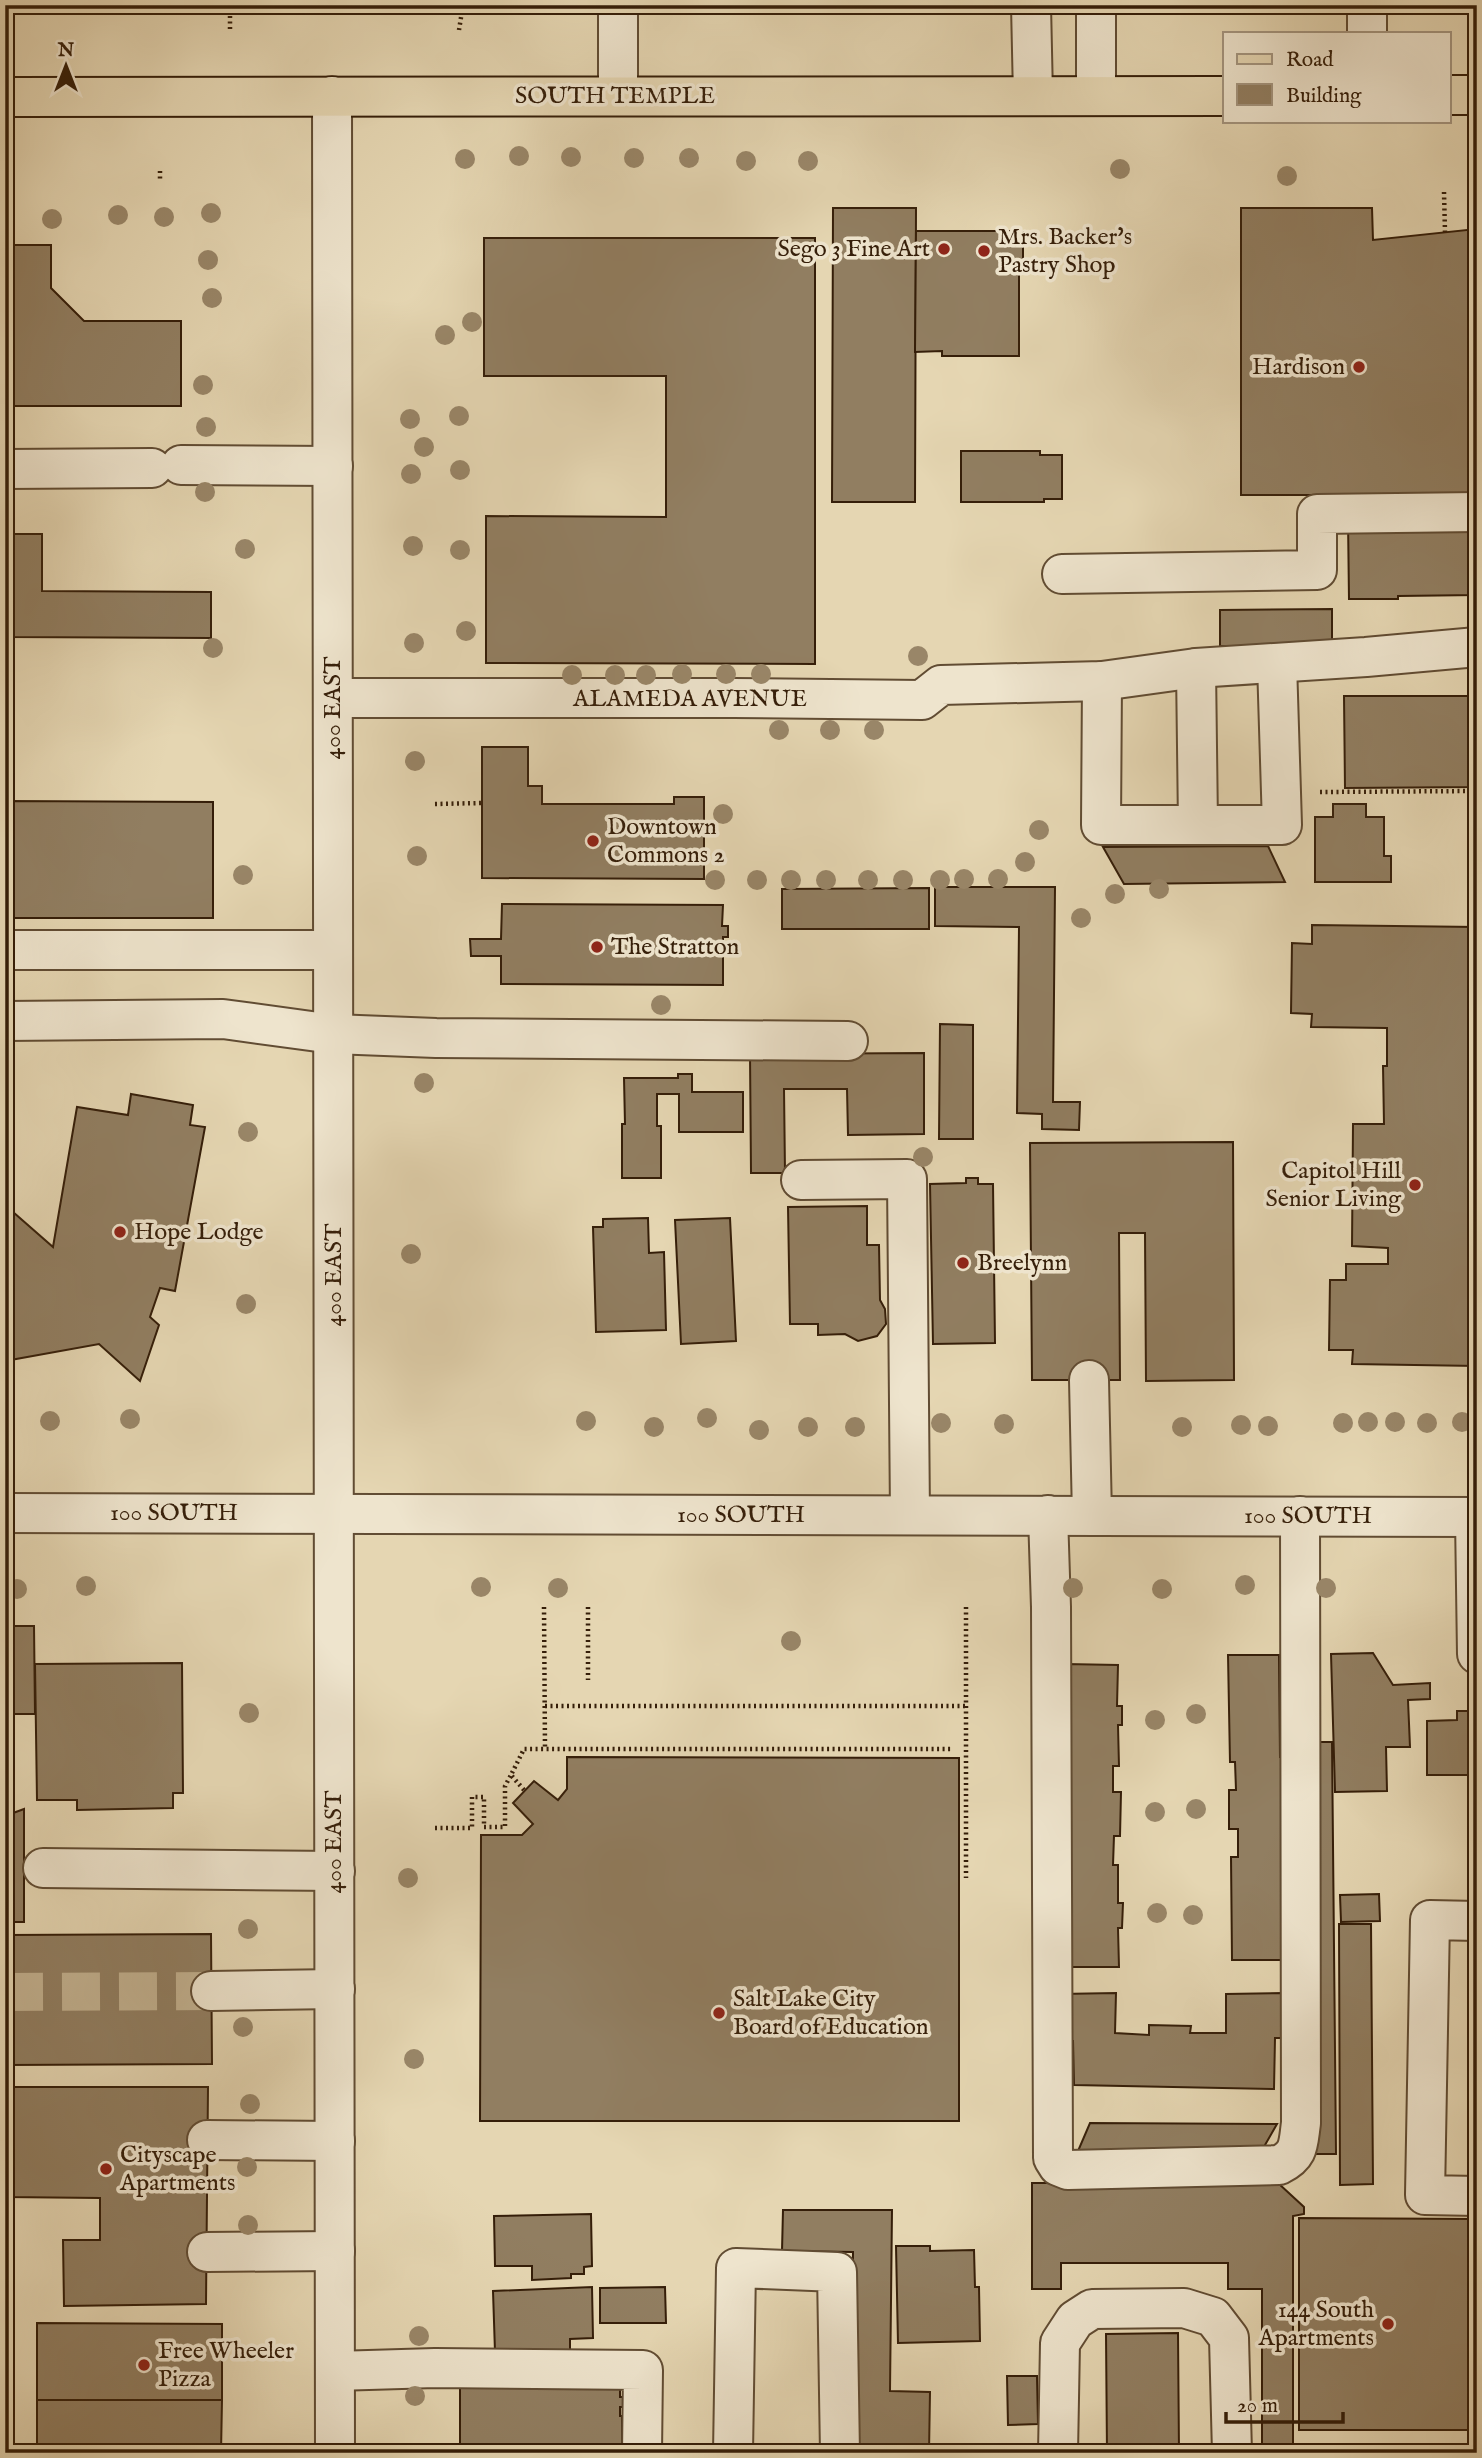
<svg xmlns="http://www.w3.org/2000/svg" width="1482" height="2458" font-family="'IM FELL English',serif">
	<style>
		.building { fill: #917e61; stroke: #351e09; stroke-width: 2 }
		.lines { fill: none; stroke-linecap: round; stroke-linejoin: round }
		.minor-tunnel { stroke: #c2b190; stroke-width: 38; stroke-dasharray: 38 19; stroke-linecap: butt }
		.minor-casing { stroke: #614c33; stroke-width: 42 }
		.major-casing { stroke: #351e09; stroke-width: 42 }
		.path { stroke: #351e09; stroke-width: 4.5; stroke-dasharray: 2 3.5; stroke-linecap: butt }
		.minor { stroke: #eee4cd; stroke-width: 38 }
		.major { stroke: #e5d6b2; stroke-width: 38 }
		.tree { fill: #998668 }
		.poi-dot { fill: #8f2418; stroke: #eee4cd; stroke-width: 2.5 }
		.labels { text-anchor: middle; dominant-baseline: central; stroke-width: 7; stroke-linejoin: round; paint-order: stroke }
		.street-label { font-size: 24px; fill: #351e09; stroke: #eee4cd }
		.poi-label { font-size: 24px; fill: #351e09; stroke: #eee4cd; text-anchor: start }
	</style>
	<rect width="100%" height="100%" fill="#e5d6b2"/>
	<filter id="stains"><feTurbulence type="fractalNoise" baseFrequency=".00286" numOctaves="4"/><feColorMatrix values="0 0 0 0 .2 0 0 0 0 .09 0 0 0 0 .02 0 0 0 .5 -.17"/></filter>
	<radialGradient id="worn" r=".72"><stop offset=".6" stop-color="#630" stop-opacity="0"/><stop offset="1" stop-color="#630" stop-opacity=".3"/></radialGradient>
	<!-- building -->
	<g class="building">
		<path d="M833,208h83l-1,294h-83z"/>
		<path d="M1241,208h131l1,32 103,-11 1,266h-236z"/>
		<path d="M916,231h107v37h-4v88h-77v-5l-27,1z"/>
		<path d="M484,238h331v426l-329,-1v-147l180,1v-141h-182z"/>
		<path d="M5,245h46v43l33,33h97v85h-176z"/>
		<path d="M961,451h79v4h22v44h-18v3h-83z"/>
		<path d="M1348,519l129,5v71l-79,1v3h-49z"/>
		<path d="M5,534h37v57l169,1v46l-206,-1z"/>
		<path d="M1332,609v37h-112v-36z"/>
		<path d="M1344,696h133v91l-132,1z"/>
		<path d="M482,747h46v39h14v18h132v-7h30v82l-222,-1z"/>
		<path d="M5,801l208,1v116h-208z"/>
		<path d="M1333,804h33v13h18v39h7v26h-76v-65h18z"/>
		<path d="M1268,846l17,36 -161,2 -21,-37z"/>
		<path d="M935,887h120l-2,215h27l-1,28 -37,-1v-15l-25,-1 2,-186 -84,-1z"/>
		<path d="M929,888v41h-147v-40z"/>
		<path d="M502,904l221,1 -1,21h6v11h-5v48l-222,-1v-28h-30l-1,-17h31z"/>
		<path d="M1312,925l165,2v439l-125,-2 1,-14h-24l1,-70h16v-16h42v-16l-36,-2 1,-122h31l-1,-58h4v-38l-76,-1 1,-13 -21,-1 1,-70 20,1z"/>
		<path d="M940,1024l33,1v114h-34z"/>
		<path d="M924,1053v81l-76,1 -1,-46h-63l1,84h-34l-1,-119z"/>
		<path d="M678,1074h14v18h51v40h-64v-38h-22v32h4v52h-39v-54h3l-1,-46h54z"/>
		<path d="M131,1094l62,11 -3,20 15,2 -30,164 -15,-3 -10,29 9,8 -19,56 -41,-37 -94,17v-156l48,42 24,-140 51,8z"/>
		<path d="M1233,1142l1,238 -88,1 -1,-148h-26l1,147h-88l-2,-237z"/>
		<path d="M966,1178h12v6h15l2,159 -62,1 -3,-160 36,-1z"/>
		<path d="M867,1206v39h12l1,55 5,9 1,15 -9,12 -19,5 -13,-7 -27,1v-11h-28l-2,-117z"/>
		<path d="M648,1218l1,35 15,-1 2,78 -70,2 -3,-105h10v-8z"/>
		<path d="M730,1218l6,123 -55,3 -6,-124z"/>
		<path d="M5,1626h29l1,88h-30z"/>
		<path d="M1373,1653l20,32 37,-2v16l-22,1 2,47h-24l1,44 -52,1 -4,-138z"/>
		<path d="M1228,1655h51l1,102h7l-1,105h-5l1,98h-50l-1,-103h7v-28h-9v-39h7l-1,-28h-5z"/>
		<path d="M182,1663l1,130h-10v15l-96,2v-10h-40l-2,-136z"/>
		<path d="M1065,1664l53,1 -1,41h5v19h-4l1,41h-6v26h8l-1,44h-6l-1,29h5v38h5l-1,25h-4l1,39h-51z"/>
		<path d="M1457,1711h20v64h-50v-54l30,-1z"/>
		<path d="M1306,1742h26l4,412h-26z"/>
		<path d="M567,1757l392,1v363h-479l1,-286h41l11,-11 -20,-21 21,-22 24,19 9,-11z"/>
		<path d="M24,1809v113h-19v-106z"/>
		<path d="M1379,1894l1,27 -39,1 -1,-27z"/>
		<path d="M1339,1924h32l2,260 -33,1z"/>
		<path d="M211,1934l1,130 -207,1v-130z"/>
		<path d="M1116,1993l-1,40 34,2v-10l42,1 -1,7h36v-39l57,-1v45h-8l-1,51 -200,-4 -1,-44h-11l-2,-47z"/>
		<path d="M5,2087h203l-2,217 -142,2 -1,-66h37v-42l-95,-1z"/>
		<path d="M1090,2123l187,1 -16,28 -183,-1z"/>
		<path d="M1032,2183h246l26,24v7l-11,2v237h-31v-164h-34v-26h-167v26h-29z"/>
		<path d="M783,2210h109l-2,181 40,1 -1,61h-42l1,-7h-37l2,-194 -71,-1z"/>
		<path d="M591,2214l1,52 -8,1v7h-13v4l-39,2v-14h-37l-1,-50z"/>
		<path d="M1299,2218l178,1v211h-178z"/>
		<path d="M896,2246h34v5l44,-1 1,37h4l1,54 -82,2z"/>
		<path d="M592,2287l1,51 -23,1v11l-75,2 -2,-61z"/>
		<path d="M665,2287l1,36h-66v-35z"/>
		<path d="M37,2323l185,1v76h-185z"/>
		<path d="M1178,2333l1,120h-72l-1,-119z"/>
		<path d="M1007,2376h30l1,48 -30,1z"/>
		<path d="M460,2382h160v15h4v10h-4v9h2v30l-162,1z"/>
		<path d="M37,2400h185l-1,53h-184z"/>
		<path d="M556,2450h65l-1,3h-64z"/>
	</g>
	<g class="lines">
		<!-- minor-tunnel -->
		<path class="minor-tunnel" d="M5,1992l206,-1"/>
		<defs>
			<g id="minor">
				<path d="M618,5v91"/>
				<path d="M1031,5l2,91"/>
				<path d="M1096,5v91"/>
				<path d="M1367,5v28"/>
				<path d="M332,96l3,2357"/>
				<path d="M181,465l152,1"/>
				<path d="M5,469l147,-1"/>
				<path d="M1062,574l255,-4v-56l160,-2"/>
				<path d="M1196,668l2,157"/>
				<path d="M1102,681l-1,144h181l-5,-162"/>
				<path d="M333,698h401l188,2 19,-15 161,-4 94,-13 170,-11 111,-10"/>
				<path d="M5,950h328"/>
				<path d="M5,1021l218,-2 110,15 103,4 412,3"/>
				<path d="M801,1180l106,-1 3,336"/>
				<path d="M1089,1380l3,136"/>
				<path d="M5,1513l1472,4"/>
				<path d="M1048,1515l3,92 2,551 5,8 10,4 211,-5c21,-10 19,-21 22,-42l-1,-607"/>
				<path d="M1475,1517l2,137"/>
				<path d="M43,1868l292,3"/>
				<path d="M1477,1921l-47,-1 -5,275 52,1"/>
				<path d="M211,1991l124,-2"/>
				<path d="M207,2140l128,1"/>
				<path d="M207,2252l128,-1"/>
				<path d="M335,2371l100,-3 208,2 -1,83"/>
				<path d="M733,2453l3,-185 101,4 3,181"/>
				<path d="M1058,2453l2,-110 15,-23 17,-11 92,-1 29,9 16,21 3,115"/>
			</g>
			<g id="major">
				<path d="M1449,95h28"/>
				<path d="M5,97l1220,-1"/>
			</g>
		</defs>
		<!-- minor casing -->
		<use href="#minor" class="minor-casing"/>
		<!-- major casing -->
		<use href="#major" class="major-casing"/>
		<!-- path -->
		<g class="path">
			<path d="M230,5v25"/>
			<path d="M459,30l4,-25"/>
			<path d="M160,171v9"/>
			<path d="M1444,192l1,40"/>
			<path d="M1320,792l157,-1"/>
			<path d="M435,804l47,-1"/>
			<path d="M544,1607l1,142"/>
			<path d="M588,1607v73"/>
			<path d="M966,1607v271"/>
			<path d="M545,1706h421"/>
			<path d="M524,1790l-13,-15 13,-26h427"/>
			<path d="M435,1828h37v-31h12v30h21v-41l6,-11"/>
		</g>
		<!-- minor -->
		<use href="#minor" class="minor"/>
		<!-- major -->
		<use href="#major" class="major"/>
	</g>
	<!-- trees -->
	<g class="tree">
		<circle cx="519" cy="156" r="10"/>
		<circle cx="571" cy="157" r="10"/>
		<circle cx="634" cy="158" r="10"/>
		<circle cx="689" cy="158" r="10"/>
		<circle cx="465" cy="159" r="10"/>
		<circle cx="746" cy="161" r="10"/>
		<circle cx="808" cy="161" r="10"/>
		<circle cx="1120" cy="169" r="10"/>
		<circle cx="1287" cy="176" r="10"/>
		<circle cx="211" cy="213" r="10"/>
		<circle cx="118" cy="215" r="10"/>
		<circle cx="164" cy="217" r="10"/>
		<circle cx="52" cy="219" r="10"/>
		<circle cx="208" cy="260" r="10"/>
		<circle cx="212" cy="298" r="10"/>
		<circle cx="472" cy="322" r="10"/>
		<circle cx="445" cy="335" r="10"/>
		<circle cx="203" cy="385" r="10"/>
		<circle cx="459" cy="416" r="10"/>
		<circle cx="410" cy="419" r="10"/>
		<circle cx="206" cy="427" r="10"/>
		<circle cx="424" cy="447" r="10"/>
		<circle cx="460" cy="470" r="10"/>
		<circle cx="411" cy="474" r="10"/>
		<circle cx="205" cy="492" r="10"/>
		<circle cx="413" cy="546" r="10"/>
		<circle cx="245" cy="549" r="10"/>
		<circle cx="460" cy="550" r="10"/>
		<circle cx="466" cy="631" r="10"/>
		<circle cx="414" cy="643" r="10"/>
		<circle cx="213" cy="648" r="10"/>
		<circle cx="918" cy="656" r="10"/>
		<circle cx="682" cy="674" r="10"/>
		<circle cx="726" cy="674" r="10"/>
		<circle cx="761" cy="674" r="10"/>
		<circle cx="572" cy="675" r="10"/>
		<circle cx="615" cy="675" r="10"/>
		<circle cx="646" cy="675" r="10"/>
		<circle cx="779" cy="730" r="10"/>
		<circle cx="830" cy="730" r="10"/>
		<circle cx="874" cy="730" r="10"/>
		<circle cx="415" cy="761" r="10"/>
		<circle cx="723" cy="814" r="10"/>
		<circle cx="1039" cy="830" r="10"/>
		<circle cx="417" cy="856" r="10"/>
		<circle cx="1025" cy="862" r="10"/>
		<circle cx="243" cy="875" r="10"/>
		<circle cx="964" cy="879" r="10"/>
		<circle cx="998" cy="879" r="10"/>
		<circle cx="715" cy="880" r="10"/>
		<circle cx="757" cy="880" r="10"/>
		<circle cx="791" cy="880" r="10"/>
		<circle cx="826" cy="880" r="10"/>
		<circle cx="868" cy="880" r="10"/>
		<circle cx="903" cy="880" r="10"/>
		<circle cx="940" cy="880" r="10"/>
		<circle cx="1159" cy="889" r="10"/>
		<circle cx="1115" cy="894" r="10"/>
		<circle cx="1081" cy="918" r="10"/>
		<circle cx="661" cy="1005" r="10"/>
		<circle cx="424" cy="1083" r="10"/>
		<circle cx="248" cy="1132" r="10"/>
		<circle cx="923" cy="1157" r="10"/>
		<circle cx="411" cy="1254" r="10"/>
		<circle cx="246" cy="1304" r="10"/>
		<circle cx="707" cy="1418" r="10"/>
		<circle cx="130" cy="1419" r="10"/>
		<circle cx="50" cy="1421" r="10"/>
		<circle cx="586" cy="1421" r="10"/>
		<circle cx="1368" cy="1422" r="10"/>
		<circle cx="1395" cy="1422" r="10"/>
		<circle cx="1462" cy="1422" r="10"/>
		<circle cx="941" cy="1423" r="10"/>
		<circle cx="1343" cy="1423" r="10"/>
		<circle cx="1427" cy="1423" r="10"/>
		<circle cx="1004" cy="1424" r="10"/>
		<circle cx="1241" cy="1425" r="10"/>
		<circle cx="1268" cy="1426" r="10"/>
		<circle cx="654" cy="1427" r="10"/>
		<circle cx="808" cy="1427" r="10"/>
		<circle cx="855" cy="1427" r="10"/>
		<circle cx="1182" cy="1427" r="10"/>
		<circle cx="759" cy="1430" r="10"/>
		<circle cx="1245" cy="1585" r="10"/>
		<circle cx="86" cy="1586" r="10"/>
		<circle cx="481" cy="1587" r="10"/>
		<circle cx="558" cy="1588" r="10"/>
		<circle cx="1073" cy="1588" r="10"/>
		<circle cx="1326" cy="1588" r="10"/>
		<circle cx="17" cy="1589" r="10"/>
		<circle cx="1162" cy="1589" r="10"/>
		<circle cx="791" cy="1641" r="10"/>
		<circle cx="249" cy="1713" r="10"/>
		<circle cx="1196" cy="1714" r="10"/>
		<circle cx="1155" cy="1720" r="10"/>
		<circle cx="1196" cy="1809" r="10"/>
		<circle cx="1155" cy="1812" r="10"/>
		<circle cx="408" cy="1878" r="10"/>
		<circle cx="1157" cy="1913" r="10"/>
		<circle cx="1193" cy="1915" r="10"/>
		<circle cx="248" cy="1929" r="10"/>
		<circle cx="243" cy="2027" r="10"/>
		<circle cx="414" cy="2059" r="10"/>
		<circle cx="250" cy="2104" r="10"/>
		<circle cx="247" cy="2167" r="10"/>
		<circle cx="248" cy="2225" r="10"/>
		<circle cx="419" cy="2336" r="10"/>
		<circle cx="415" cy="2396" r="10"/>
	</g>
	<!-- markers -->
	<g class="poi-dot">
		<circle cx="944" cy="249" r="7"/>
		<circle cx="984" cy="251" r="7"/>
		<circle cx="1359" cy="367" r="7"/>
		<circle cx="593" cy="841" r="7"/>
		<circle cx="597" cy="947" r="7"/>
		<circle cx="1415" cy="1185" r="7"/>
		<circle cx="120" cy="1232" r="7"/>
		<circle cx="963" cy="1263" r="7"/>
		<circle cx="719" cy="2013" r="7"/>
		<circle cx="106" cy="2169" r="7"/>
		<circle cx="1388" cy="2324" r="7"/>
		<circle cx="144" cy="2365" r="7"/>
	</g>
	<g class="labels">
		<!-- street labels -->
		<g class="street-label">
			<text x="615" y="96">SOUTH TEMPLE</text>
			<text x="690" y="699">ALAMEDA AVENUE</text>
			<text transform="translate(333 708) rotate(-90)">400 EAST</text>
			<text transform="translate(334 1275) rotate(-90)">400 EAST</text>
			<text x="174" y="1513">100 SOUTH</text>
			<text x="741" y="1515">100 SOUTH</text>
			<text x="1308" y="1516">100 SOUTH</text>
			<text transform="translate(334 1842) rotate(-90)">400 EAST</text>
		</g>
		<!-- poi labels -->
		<g class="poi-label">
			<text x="998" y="237">Mrs. Backer's<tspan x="998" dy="28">Pastry Shop</tspan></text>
			<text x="930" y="249" text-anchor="end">Sego 3 Fine Art</text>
			<text x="1345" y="367" text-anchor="end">Hardison</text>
			<text x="607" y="827">Downtown<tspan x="607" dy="28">Commons 2</tspan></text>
			<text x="611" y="947">The Stratton</text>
			<text x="1401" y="1171" text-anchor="end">Capitol Hill<tspan x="1401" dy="28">Senior Living</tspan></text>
			<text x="134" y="1232">Hope Lodge</text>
			<text x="977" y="1263">Breelynn</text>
			<text x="733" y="1999">Salt Lake City<tspan x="733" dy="28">Board of Education</tspan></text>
			<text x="120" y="2155">Cityscape<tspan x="120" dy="28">Apartments</tspan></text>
			<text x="1374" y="2310" text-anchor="end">144 South<tspan x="1374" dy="28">Apartments</tspan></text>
			<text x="158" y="2351">Free Wheeler<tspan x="158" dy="28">Pizza</tspan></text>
		</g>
	</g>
	<!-- margin -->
	<rect width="1482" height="2458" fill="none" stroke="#e5d6b2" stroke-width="28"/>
	<rect x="7" y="7" width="1468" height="2444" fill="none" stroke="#351e09" stroke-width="3.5"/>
	<rect x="14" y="14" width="1454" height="2430" fill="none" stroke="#351e09" stroke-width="2"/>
	<!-- legend -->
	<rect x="1223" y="32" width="228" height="91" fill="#eee4cd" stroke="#a4957f" stroke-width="2"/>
	<rect x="1237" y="54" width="35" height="10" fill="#e5d6b2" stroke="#a4957f" stroke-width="2"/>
	<text x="1286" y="66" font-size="21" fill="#351e09">Road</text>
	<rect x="1237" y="84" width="35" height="21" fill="#917e61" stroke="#a4957f" stroke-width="2"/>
	<text x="1286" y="102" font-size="21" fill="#351e09">Building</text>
	<!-- north arrow -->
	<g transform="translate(66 66)" stroke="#eee4cd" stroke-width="5" paint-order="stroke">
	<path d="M0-5L12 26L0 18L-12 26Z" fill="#351e09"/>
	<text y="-10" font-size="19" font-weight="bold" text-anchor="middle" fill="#351e09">N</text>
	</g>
	<!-- scale -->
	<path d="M1226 2412v10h117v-10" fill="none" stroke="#351e09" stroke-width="3.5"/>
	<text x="1237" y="2412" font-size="21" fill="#351e09" stroke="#eee4cd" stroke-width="5" paint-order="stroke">20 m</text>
	<rect width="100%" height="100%" filter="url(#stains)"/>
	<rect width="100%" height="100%" fill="url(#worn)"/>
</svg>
